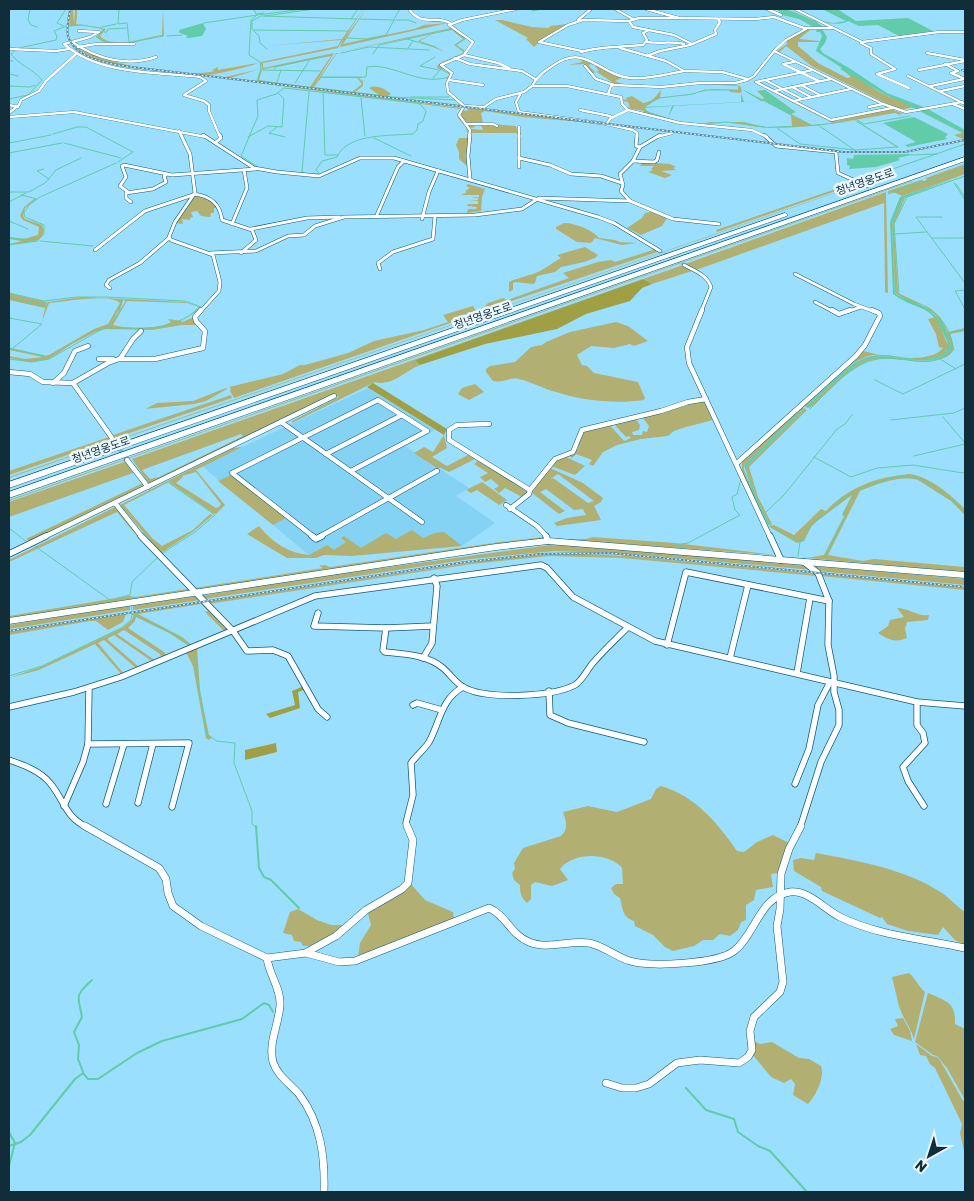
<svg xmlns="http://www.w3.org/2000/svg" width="974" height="1201" font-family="Rubik,'Noto Sans KR',sans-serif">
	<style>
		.built { fill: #84d2f4 }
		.green { fill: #b1b072; fill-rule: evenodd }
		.forest { fill: #a19f44 }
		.water { fill: #61cca7 }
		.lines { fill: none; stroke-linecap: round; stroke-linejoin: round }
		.stream-far1 { stroke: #61cca7; stroke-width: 1 }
		.stream { stroke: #61cca7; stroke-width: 2 }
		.minor-tunnel-far1 { stroke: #7fbbd7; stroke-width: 3; stroke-dasharray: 3 2; stroke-linecap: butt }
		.minor-tunnel { stroke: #7fbbd7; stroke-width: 4.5; stroke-dasharray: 4.5 2; stroke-linecap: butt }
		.minor-far4-casing { stroke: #105c77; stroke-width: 3 }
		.minor-far3-casing { stroke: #105c77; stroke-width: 4 }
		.minor-far2-casing { stroke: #105c77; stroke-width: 5.5 }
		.minor-far1-casing { stroke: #105c77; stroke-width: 7 }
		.minor-casing { stroke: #105c77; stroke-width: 8 }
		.primary-casing { stroke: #105c77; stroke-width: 1 }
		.motorway-casing { stroke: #105c77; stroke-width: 1 }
		.minor-far4 { stroke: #fff; stroke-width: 2.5 }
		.minor-far3 { stroke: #fff; stroke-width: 3 }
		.minor-far2 { stroke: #fff; stroke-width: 4.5 }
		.minor-far1 { stroke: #fff; stroke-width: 5.5 }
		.minor { stroke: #fff; stroke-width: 7 }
		.primary { fill: #fff; fill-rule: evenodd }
		.motorway { fill: #fff; fill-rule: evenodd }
		.rail-casing { stroke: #57889e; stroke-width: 2 }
		.rail { stroke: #eaf7fd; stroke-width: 1; stroke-dasharray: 2; stroke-linecap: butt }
		.labels { text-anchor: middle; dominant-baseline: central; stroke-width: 5; stroke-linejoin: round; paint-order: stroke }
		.far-street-label { font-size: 11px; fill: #112d39; stroke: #eaf7fd }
	</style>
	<rect width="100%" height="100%" fill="#9adffe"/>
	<!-- built -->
	<path class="built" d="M368,388l67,42 -30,16 64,42 -13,8 39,27 -33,23 -153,9 -107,-89z"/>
	<!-- green -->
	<g class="green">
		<path d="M71,9h2l1,15 1,-15h2v8l29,-2 -29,2 -1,7 30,5 -6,7c14,14 44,1 62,-1l1,-26 1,27c-20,1 -50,16 -67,1l6,-7 -1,-2 -19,-3 -14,1z"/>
		<path d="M363,9l-19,30 22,-30 -23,35 71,-15 10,-4 24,-2 -108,24 3,-7 -5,8 -75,15v5l71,-15 -21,34 23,-34h4l-4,1 -15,23h43l-5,1 3,3 4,-1 -3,1v5l-8,6 24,3 -10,-7c8,-4 16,1 22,6l-3,2 5,2 64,7 3,-1 2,2 -120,-13 119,15 -1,1 -244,-31 89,11 -84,-11 39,-9 -30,9 27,3 3,-10 2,-1 -3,10 51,7 21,-31 -67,13h-2l-1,-7 77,-16 3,-6 -76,6 77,-7zM321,78h36l5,6 -10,8 -38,-5z"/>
		<path d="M495,20h7l30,7 17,1 1,-2 17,-2 -8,7 -14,6 -11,10 -8,-8 2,-1z"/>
		<path d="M451,28l15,10 -10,7 8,5v3c-8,5 -14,6 -23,12l11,9 -3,6 -3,-1 5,-5 -7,-5h-6l-1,-3c8,-8 20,-8 27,-14l-10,-7 9,-6 -11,-9 -16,2 -16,9 14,5 11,6 -27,-11 16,-8 -95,19z"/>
		<path d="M807,29l3,1 -11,9 21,2 -2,1h-20v4l20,17 29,15 4,-1 -9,-8 41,25 31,13 -14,3 2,2 -90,-43 82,38 -81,-40 -27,-21 -7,7 -2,-2 10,-7v-4z"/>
		<path d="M72,43c27,21 110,36 143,28l-3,-1 6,-3v3l40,-7c-11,5 -45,12 -57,13 -10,0 -21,-3 -30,-4 -32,-4 -76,-4 -99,-29z"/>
		<path d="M586,59l11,6 -7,-1 -1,2 6,6 4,-1 -4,-5h3l26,11 -9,4 7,3 -13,-1 3,-1 -15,-10 -5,1 -8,-9 -16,1 14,-3 -1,-2z"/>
		<path d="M777,76l-22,6 74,39h7l54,-12 12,4 18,-2 45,23v6l-11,-5 8,-2 -43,-22 -20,3 5,3 -9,-4 -40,7 44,28h-1l-44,-28c-27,5 -56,8 -84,8 -14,0 -28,-5 -42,-6 -16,0 -33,4 -49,0 -13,-3 -24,-8 -37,-9l2,-2c-6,-2 -14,-1 -18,-4h4l-2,-5 -6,-1v-2l5,1 -1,-2 6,-2 11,7c11,-2 11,-5 18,-13l-1,8 32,-4 21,-5 25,1v-4l-36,-2 -24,2c20,-3 42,-5 62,0l2,5 -2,2 -10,-1 -1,-2h-24l-15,5 -26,2 -9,3 -11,8 4,4 33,10 19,2 11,-2h33l24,6 24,-2 -1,-11 -48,-25 19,9 2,-1 -7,-7 8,-1 31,22 -5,2 21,11 20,-2 -79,-41z"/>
		<path d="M467,108l127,15 -72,-6 -37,-6 -4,2 2,10h-11l3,4 -5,1 -10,-14 2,-4 6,1z"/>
		<path d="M457,113l12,16 -1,38 -9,-8v-7l-3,-7 3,-7h9l-2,-11 -8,-9z"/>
		<path d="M480,123l36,3 2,7h-48l1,-4 12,1z"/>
		<path d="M643,162l27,2 6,3 -3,1 3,2 -15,1 11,4 -7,3 -17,-6 5,-2 -2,-1 3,-3h-14z"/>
		<path d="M965,164v10l-63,22 -9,-4 -5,1v-2l33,-11 3,1 3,-1 -1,-2z"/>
		<path d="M965,175l-60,23 -11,26 4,69 32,15 10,9 8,15 17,-4v3l-15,3c1,4 4,10 3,15 -5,21 -63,7 -77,10 -21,3 -39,25 -54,38 -4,4 -9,10 -14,11 17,-16 41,-44 64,-50 24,-7 58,15 79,-9 -1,-16 -13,-35 -27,-43 -10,-4 -22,-6 -29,-14l-3,-68 11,-26z"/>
		<path d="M911,181h2l-904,320v-1z"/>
		<path d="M856,182l3,1 -142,49 -1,-2z"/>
		<path d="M468,184l17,5 -3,8 -1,14 -14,2 1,-4h8l1,-2 -10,-1 1,-2h10v-3h-9l9,-1v-2h-8l9,-1v-2h-18l6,-3 -2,-1 5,-3 -4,-2z"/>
		<path d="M860,184h1l-852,294v-1z"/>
		<path d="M886,192l2,101 -3,-1 -1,-89 -188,67 -11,-6z"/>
		<path d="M195,195l10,1 14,12h-5v5h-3l-1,4 -9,-1 -4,-5 -6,1 2,5 -3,1v2l-8,-1 1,5 -8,-1z"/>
		<path d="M34,199h2l-11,9 -2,8 2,3 17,6c9,18 -22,19 -33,19l13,-3 -13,-2v-2l15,2 14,-4 1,-8 -16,-7 -3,-4 4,-9z"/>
		<path d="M538,199l42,10 1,2 -24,-7 48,16 8,3 47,28 -181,61 9,-9 15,-5 4,2 62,-22 -6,-5 35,-11 13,-2 4,2 38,-12 -3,-5 -46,-25z"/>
		<path d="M651,212l16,6 -5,8 -21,9 -14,-7 15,-10 3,-5z"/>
		<path d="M564,223c12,0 28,7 35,15l16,2 5,2 17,1 -15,2 -27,-7 -4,5 -14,-1 -21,-13v-2z"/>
		<path d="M585,247l13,8 -3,3 -11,4 -23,5 -6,5 -18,4 -2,7 -2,1 -18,-2 -2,1v7l-4,2v-10c10,-5 21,-6 31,-11 8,-4 13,-9 21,-13l-4,-3z"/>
		<path d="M683,265l9,6 -40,13 -9,-5 -228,81 5,5c-13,5 -29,22 -45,17l-83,41v-2l47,-24 -7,-2 -183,89 -17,-25zM241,434l2,2 -84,41 -9,2 -8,-9z"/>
		<path d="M9,293l37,9 -1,5 3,-5 34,-5 41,2 -1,5 -13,23 16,-25 -1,-3 61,3 16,5 -21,16 14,-6 5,8h-17l-30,5 -46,-1 -11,3 -23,12 -23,15 -19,3 -21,-4v-2l16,3 18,-2 -34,-7v-2l36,8 4,-1 45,-26 14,-5 12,-21c-12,-10 -54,-1 -71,0l-7,19 3,-14 -36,-8zM127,301l60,2 12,4 -16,14 -15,-2 3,3c-14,8 -42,7 -58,3z"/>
		<path d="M473,306l3,5 -9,3h-5l6,1 9,-3 2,1 -245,85 -4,-7 1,-2 -2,-2 54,-13 17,-9h5l43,-12 26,-12 50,-11 24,-8 -5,-7z"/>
		<path d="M936,317l12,28v3c-16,22 -54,4 -75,7 -23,4 -50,36 -67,52l-3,-1 60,-55c18,5 67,14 80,-3l-4,-1 -3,-13 -8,-15z"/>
		<path d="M616,322l12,4 20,15 -14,5 -4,-2 -16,4 -23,-2 -14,9 5,10 5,1 7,7 44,9 7,16 -1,2c-29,4 -60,1 -88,-8 -12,-3 -24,-10 -37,-13 -9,-2 -16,4 -26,2l-7,-9v-3l4,-3 25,-4 16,-15 11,-2 4,-3 24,-10z"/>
		<path d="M475,384l9,8 -15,8 -11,-6 4,-6z"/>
		<path d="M226,388l1,1 -21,12 -12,3 -49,5 12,-6 36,-2z"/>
		<path d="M231,395l1,3 -117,40 -2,-3z"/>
		<path d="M704,401l9,19 -27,7 -12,4 -6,5 -27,3 -24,6 -14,7 -10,14 -4,-2 3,-4 -16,-6 -4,4 -3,-2 9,-7 3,-17 27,-9 16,18 7,-3 -2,-2 -3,1 -12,-13 21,-6 5,7 -1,5 -7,2 1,3h9l1,-4 4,1 2,-6 -7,-9c22,-4 40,-11 62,-16z"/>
		<path d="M802,407l2,1 -60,57v5l23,55 -25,-52v-11z"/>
		<path d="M805,409l2,1 -58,57 9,30 14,27 -2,1 -13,-26 -11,-32z"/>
		<path d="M444,435l3,13 -15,9 15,9 21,-11 7,4 -26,13 -8,-4h-4l-23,-15 10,-6 9,5z"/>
		<path d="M109,437l2,3 -102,35v-4z"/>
		<path d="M242,447l-46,23 29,35 -9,9 -3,-1 -44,-31 -45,23 29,34 9,7 31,-16 17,-16 3,1 -19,16 -33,22 -41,-48 113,-57zM196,472l25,32 -2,3 -3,1 -40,-25 7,-6 -1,-1z"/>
		<path d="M564,456l21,10 -10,9 -24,-9 5,-7z"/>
		<path d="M127,461l6,12 -124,44v-15z"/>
		<path d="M478,461l49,29 1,2 -6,5 -17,-9 -6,5 -5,-4 5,-3 -8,-7 -6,3 -5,-5 8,-4 -14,-9z"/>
		<path d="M550,468l33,15 20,15 -2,4 -7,4 7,14 -44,6 -3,-3 13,-5 19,-3 -3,-6 -9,1 -28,-21 -6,3 25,19 -6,3 -27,-21 11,-18zM558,474l36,27 -6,2 -35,-25 -3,1z"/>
		<path d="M909,474c20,2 42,21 56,35v6l-14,-14 -33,-21c-19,-5 -41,4 -58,11l-32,64 35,6 11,-2 91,8v5l-181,-16 23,2 17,-3 20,-39 -2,-1 10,-20 -35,26 -6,6 -7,14 -7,2 -29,-17 6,-1 20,10 27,-26 5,2c22,-24 51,-34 83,-37z"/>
		<path d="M231,475l57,42 -15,8 -55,-44z"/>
		<path d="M482,482l25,18 -8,5 -22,-15 -6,3 -5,-3z"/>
		<path d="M143,483l3,3 -116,56 -4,-3z"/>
		<path d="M117,506l27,36 -3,-1 -24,-29 -108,50v-2z"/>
		<path d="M259,526c13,16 29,27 50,29l18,-10 7,5 12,-8 -5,-4 3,-2 17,12 25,-15 10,6 16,-9 11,8 12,-5 9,-1 18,14 -110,10 -28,-1 -8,3h-29l-40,-24z"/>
		<path d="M545,537v3l-349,49 -2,-1 129,-20 -4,-2 6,-1 5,2 170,-25z"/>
		<path d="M592,537l83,6 101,12 -222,-16h32z"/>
		<path d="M550,545l41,1 214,19 8,5 -180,-16 -78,-3 -84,8 -267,40 -3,-3 71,-13z"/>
		<path d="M582,554l46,2 188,18 1,2 -195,-18 -73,-2 -77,8 -264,40 -2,-2 283,-42 52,-5z"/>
		<path d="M808,565l157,14v6l-147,-14z"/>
		<path d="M820,574l145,14v2l-144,-14z"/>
		<path d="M187,587l2,3 -180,28v-2l120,-20 6,1 52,-8z"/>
		<path d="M196,596l4,4 -67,10v-5z"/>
		<path d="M202,602l26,28 -3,2 -20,-20 3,-1 -7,-7 -63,10 44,23 11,9h-4l-20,-13 -33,-16 -1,4 -7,7 36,24 3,5 -5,1 -2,-4 -36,-24 -7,4 39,27 -3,1 -39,-27 -7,4 33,29 -3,1 -33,-29 -6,3 26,31 -2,1 -27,-31 -56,26 -30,8 34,-12 79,-38 10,-8 2,-7z"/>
		<path d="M130,605v5l-121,19v-4z"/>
		<path d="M897,608c11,0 22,9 32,7l-1,5 -21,2 -2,7 2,9c-12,5 -18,2 -29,-5l10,-7 2,-6 14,-3z"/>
		<path d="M126,614l-3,8 -15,8 -12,-9h-6l-81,14v-3z"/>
		<path d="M197,647l3,45 9,43 3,2 -3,3 -3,-2 -1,-6 -12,-66 -7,-14z"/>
		<path d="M661,786c34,10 56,36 76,65l7,1 13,-10 16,-7 16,8 -10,30 -8,1 2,13 -17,3 -2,10 -8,5v15l-5,2 -3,8 -8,6 -10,-2 -7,6h-10l-9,6 -21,5 -8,-4 -12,-12 -18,-9 -1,-5c-12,-4 -11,-12 -14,-23l-6,-4 -3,-6 5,-4h7l-1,-16c-14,-16 -49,-16 -62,1l8,11 -16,6 -17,-4 -4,3v14l-4,4c-6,-6 -7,-9 -7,-18l-6,-5 -2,-7 3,-4 -1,-6 9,-15 38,-12c8,-8 5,-14 2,-24l25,-6 29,6 34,-13 5,-10z"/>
		<path d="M816,853c42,8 90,16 126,40 8,5 14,13 23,19v33l-10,-5 -12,-13 -5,8 -30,-4 -21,-7 -5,-7 -2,1 -58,-27 -1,-4 -27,-16 -1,-11 8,-2 13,2z"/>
		<path d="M410,883l15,17 28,12 1,7 -96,38 2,-14 11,-18 -4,-15z"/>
		<path d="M298,909l19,11 14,5h15l-37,25v-4h-6l-2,-4 -7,-1 -2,-6 -9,-2 7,-21z"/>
		<path d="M909,973c7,6 9,13 16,19l-11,47c-3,-11 -10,-19 -14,-30 -3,-9 -5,-21 -8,-32z"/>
		<path d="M928,993c18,8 28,9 27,31l10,5v71l-18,-32 -10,-12 -4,-1 -18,-13z"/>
		<path d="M903,1018l7,13 2,10 -18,-6 -4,-6 8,-3 -3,-7z"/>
		<path d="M754,1041l6,3 12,-2 27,16 10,1 12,7c4,12 -5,29 -13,38l-15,-9 2,-11 -4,-5 -7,4 -13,-6 -19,-23z"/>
		<path d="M916,1044l16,12 5,1 4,5 21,37 3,3v54l-5,-23 2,-9 -27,-56 -5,-4 -4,-8 -6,-1z"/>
	</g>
	<!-- forest -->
	<g class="forest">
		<path d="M643,279l9,5 -10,4 -12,13 -44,13 -29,15 -72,15 -65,21 -5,-5z"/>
		<path d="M373,383l74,46 -3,6 -77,-48z"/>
		<path d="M304,686v4l-6,2 2,16 -30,10 -4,-4 29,-9 -3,-14z"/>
		<path d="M276,743l1,9 -32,8v-10z"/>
	</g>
	<!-- water -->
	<g class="water">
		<path d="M777,9c18,0 25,8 42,13l-2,1 9,5 -4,1 5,8 -2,6 -5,6 3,4 26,15 38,25 39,15 39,22v4c-27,-14 -52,-27 -79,-39 -8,-4 -15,-10 -24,-11l3,-1 -25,-14 2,-1 -26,-17 6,-15 -2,-4h-4l1,-3 -18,-10 -17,-4z"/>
		<path d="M822,9h15l19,12 52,-3 27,14 -36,4 -21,-11 -19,1 -11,-5c-5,4 -20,3 -27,0l13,2 12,-2z"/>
		<path d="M203,23l3,6 -4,7 -14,2h-2l2,-2 -10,-4 2,-1 -1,-1z"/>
		<path d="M743,90h1l19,10 2,-2 -7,-7 7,-1 30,22 -5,2 21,11 44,-4 -33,4 -54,3 -4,-1 45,-2 -45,-24 -90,5 -6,12 4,-12 -29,2 6,-4 -4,3 96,-5v-9l3,9 17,-1z"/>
		<path d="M914,117l34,17 -3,3 2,2 -39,8 -3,-2 11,-3 -33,-19z"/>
		<path d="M910,154l1,1 -13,3 2,2 -24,7 -27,2 1,-3 -3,-1v-7l6,1 1,-4z"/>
		<path d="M965,174l-62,24 -11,26 3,69c6,6 17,8 25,12 17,7 30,26 31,44 -21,24 -55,2 -79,9 -23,6 -47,34 -64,50l-2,-1c17,-16 42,-46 66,-51 22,-5 55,13 75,-6 2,-6 0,-10 -3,-15 -14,-34 -27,-23 -51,-41l-3,-72 10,-25z"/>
		<path d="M804,408l1,1 -59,58 11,32 13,26h-2l-15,-31 -9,-29z"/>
	</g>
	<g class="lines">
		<!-- stream-far1 -->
		<g class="stream-far1">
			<path d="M30,9l-2,11 3,5 6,2"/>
			<path d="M119,9l-1,15 9,-1 2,18"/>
			<path d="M254,9l2,5 8,-1"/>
			<path d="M304,9l-47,6 -6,5 -2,35 11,7 1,7 -4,12 136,16 62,3"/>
			<path d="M408,10l5,6"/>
			<path d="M532,11l10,-2"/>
			<path d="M261,16l-9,5v8l7,7 1,7 7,6"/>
			<path d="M262,16l95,3"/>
			<path d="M265,16l49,-7"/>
			<path d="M351,19l7,-10"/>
			<path d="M394,19l6,-10"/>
			<path d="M395,20h13l8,3"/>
			<path d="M427,21l16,1"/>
			<path d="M204,23l53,-8"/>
			<path d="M64,26l-7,-3 9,-14"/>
			<path d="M70,26l11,-1 20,3 2,3 -7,6 10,6"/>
			<path d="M102,27l14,-3"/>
			<path d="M254,30l94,1"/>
			<path d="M455,30l10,9 -9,6 9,8"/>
			<path d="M104,32h3l1,-3 18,-1"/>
			<path d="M167,36l15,-1"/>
			<path d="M347,38l19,1 20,-4 8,-15 -34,-1"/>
			<path d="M407,39l28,8"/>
			<path d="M128,43l35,-7"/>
			<path d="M19,48l37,-8 1,-4 -3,-5 12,-5"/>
			<path d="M408,48l5,-7"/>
			<path d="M341,53l28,-6 60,3"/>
			<path d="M373,54l6,-9 70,-15"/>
			<path d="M435,57l-15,9 19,4"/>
			<path d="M9,61h4"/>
			<path d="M275,69v-2l56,-12"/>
			<path d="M441,69l10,6"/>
			<path d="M261,70l59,1"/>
			<path d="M9,74l9,2"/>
			<path d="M320,77h46l1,-10c25,-5 52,20 81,10"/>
			<path d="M433,78l8,-9 -2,-4 22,-10"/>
			<path d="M277,82l4,-12"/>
			<path d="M295,83l14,-22"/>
			<path d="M9,86l21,1 5,-2"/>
			<path d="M323,92l2,63h13"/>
			<path d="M410,97h39"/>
			<path d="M361,98l4,38"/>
			<path d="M9,99l19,-4 14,-15c-9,-11 -23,-15 -31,-26l5,-4"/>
			<path d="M403,99l54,6"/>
			<path d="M649,104l10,-6 34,-4 12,-4h32"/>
			<path d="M644,108l4,4 24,8"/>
			<path d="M857,120l7,4 46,-8"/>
			<path d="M703,124l23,-2 39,5"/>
			<path d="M818,125l38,26"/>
			<path d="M277,127l-8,6 16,4"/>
			<path d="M777,128l23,16 55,6 43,-3 -40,-25"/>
			<path d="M53,134l24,-7h9l47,25 -15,10"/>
			<path d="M248,137l20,-11 14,1 2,-28 -6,-6"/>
			<path d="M374,138l37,18"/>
			<path d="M9,143l42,-8"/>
			<path d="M64,143l57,15"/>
			<path d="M9,153l53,-10"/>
			<path d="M911,155l26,-1"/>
			<path d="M258,167l-17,-11 17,-40 -1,-16 19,-6 8,-6 132,15 4,1 6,7 -3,10 -5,3 -1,6 -4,4c-22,2 -66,-1 -76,23l-15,4 -6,9 3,3 -3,1"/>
			<path d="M44,169l-7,2 12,8"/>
			<path d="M299,174l3,-2 7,-80"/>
			<path d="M858,181l107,-37"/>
			<path d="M954,183l11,17"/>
			<path d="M956,184l9,13"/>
			<path d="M9,192h20l16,-9 11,-13 25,-12"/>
			<path d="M888,194l77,-26"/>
			<path d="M21,195l16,4"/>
			<path d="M9,202l17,-9"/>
			<path d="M942,217h-26l49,66"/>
			<path d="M9,221l19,8"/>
			<path d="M895,234l31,-2"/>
			<path d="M9,238l29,2"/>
			<path d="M932,238h33"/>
			<path d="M40,241l53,5"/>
			<path d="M9,245l28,-4 7,-7v-9l-19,-8 -1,-4 5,-8 11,-8 76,-34"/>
			<path d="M965,290l-10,1 10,18"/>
			<path d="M9,293l35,8 33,-4h29l79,4 16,6c-33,27 -57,20 -96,21"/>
			<path d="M9,298l36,8 2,-4"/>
			<path d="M9,318l33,6 -30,25"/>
			<path d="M108,327l10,-13 5,-15"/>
			<path d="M949,332c-14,-28 -28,-22 -50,-38l-5,-70 13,-27 58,-21"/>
			<path d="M949,333l16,-4"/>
			<path d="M9,348l36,8"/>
			<path d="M9,359l23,3 17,-3 55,-31"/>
			<path d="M940,359l16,10"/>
			<path d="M875,380l28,14 62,-30"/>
			<path d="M810,409c18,-18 38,-42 63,-49 30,-8 54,14 81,-10l-4,-16"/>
			<path d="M943,417l22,26"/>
			<path d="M891,420l63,-7 11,-5"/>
			<path d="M914,456l51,-12"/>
			<path d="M814,457l37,20 26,-9 36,-3 50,8 2,-2"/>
			<path d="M766,512l18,-17 53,-66 8,-5 7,-9"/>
			<path d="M771,527l20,11 10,3 9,-16 16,-11 16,-15 11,-6"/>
			<path d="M9,528l19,15"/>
			<path d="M32,544l78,56 20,-5 2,-13 26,-25"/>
			<path d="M675,545l13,-2 52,-28 -5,-5 -3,-13 5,-3 4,-15"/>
			<path d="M161,554l34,-22 20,-17 -46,-32"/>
			<path d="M826,555l20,-40 -3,-1 14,-24c16,-5 36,-15 53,-14 16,1 44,25 55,36"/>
			<path d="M798,556l2,-14"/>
			<path d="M131,605l1,5"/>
			<path d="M193,650l14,85 10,6 18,2 -1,20 18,48v13l5,4"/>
			<path d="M9,676l33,-10 79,-38 10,-8 1,-6 38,18 20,13"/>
		</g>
		<!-- stream -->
		<g class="stream">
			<path d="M256,826l3,42 5,9 7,3 28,28"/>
			<path d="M83,1072l-5,-13 1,-14 -5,-13 8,-15c-4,-21 -8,-21 10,-37"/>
			<path d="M686,1088l20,22 28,9 4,13 20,14 12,5 37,41"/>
			<path d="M9,1132l6,11 -6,23"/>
			<path d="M9,1146l12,-4 9,-7 45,-56 8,-6 5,6h10l39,-26 25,-12 80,-22 22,-16 5,2 4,7"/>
		</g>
		<!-- minor-tunnel-far1 -->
		<path class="minor-tunnel-far1" d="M660,251l24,14"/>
		<!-- minor-tunnel -->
		<path class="minor-tunnel" d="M112,438l15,22"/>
		<defs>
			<g id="minor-far4">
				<path d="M409,9c12,18 27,6 41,14"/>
				<path d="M615,9l18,10"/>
				<path d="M646,9l33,9 77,1 18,-2 30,11h29"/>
				<path d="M767,9l14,6"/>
				<path d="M795,9l67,33 77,-10h26"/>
				<path d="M578,20l13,-11"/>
				<path d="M629,21l4,6 41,8 18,9"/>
				<path d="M72,42l18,-5 9,-5 -20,-1"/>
				<path d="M646,42c14,2 25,-1 38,2"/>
				<path d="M861,43l10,5v6l24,15 -18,5 32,14"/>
				<path d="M78,47l18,-3h38"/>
				<path d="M620,48l46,13 18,10 38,1 25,7"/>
				<path d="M9,49l47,2 13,-2"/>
				<path d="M582,51l-43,-9 29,-17 15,-5 46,1 10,-3h40"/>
				<path d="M774,51l109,53"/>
				<path d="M581,52c20,-6 41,-5 62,-7l4,-5 -4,-7 6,-3"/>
				<path d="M927,53l38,7"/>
				<path d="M464,55l34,8 11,5"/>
				<path d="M647,56l13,-5 30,-6 26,-11 -1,-4 5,-8 -2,-3"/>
				<path d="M156,57c-29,10 -59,2 -84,-15l-8,2c35,31 92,28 136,33l6,4 -22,14 20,6 5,4v6l11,26"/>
				<path d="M455,58l15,6 52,7 13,8"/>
				<path d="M794,62l-11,2 36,17"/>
				<path d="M945,64l13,7 -7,2 14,6"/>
				<path d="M585,66l11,13 18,6"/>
				<path d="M813,70l-57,12 75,38 61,-12"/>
				<path d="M919,70l46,-9"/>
				<path d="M908,76l57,28"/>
				<path d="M449,80l34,5"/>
				<path d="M765,80l37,19"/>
				<path d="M801,85l19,10"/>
				<path d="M532,86c5,-10 13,-15 22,-21 32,-22 45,10 76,13 17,2 37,-4 54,-7"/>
				<path d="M931,86l33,-7"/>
				<path d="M792,87l19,10"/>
				<path d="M774,91l57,-12"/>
				<path d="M941,91l24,-5"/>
				<path d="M521,93l-5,9 3,10 88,12"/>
				<path d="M608,94l3,-8 3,-1 47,2 39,-4h35l12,-3 7,-4 21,-26 11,-10 20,-11"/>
				<path d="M793,101l58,-12"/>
				<path d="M953,104l12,5"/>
				<path d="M9,105l9,2"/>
				<path d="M464,106l20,1 12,-8 28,-7 8,-6h35l54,11 1,7 6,6 52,13 72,7 15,7"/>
				<path d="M869,107l14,-3 23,8 56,-10"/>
				<path d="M580,110l30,6 1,2"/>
				<path d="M628,110l-17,8 -5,6 27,6 4,3v4"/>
				<path d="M9,113l10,-8 2,-5 18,-9 7,-10 30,-27"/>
				<path d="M9,117l65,-5 132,25"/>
				<path d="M467,124h26l4,2"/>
				<path d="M519,127v10"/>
				<path d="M179,131l3,6"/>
				<path d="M469,137l1,-7 -11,-15 5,-9 -16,-14 -1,-9 5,-10 -11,-8 23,-10 9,-13 -24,-17 13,-5 54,-11"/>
				<path d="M657,137l15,-4"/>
			</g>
			<g id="minor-far3">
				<path d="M181,135l9,19 5,39 -20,29 -6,15 2,3 42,15 7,27 -1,9 -19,21"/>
				<path d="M203,135l51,33 23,4 42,4 41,-18h34l204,59 16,6 46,28"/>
				<path d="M470,135l-2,21 2,23"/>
				<path d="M519,135v32"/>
				<path d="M764,135l12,11 60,6 2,21 29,13"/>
				<path d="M216,142l5,-4 -1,-3"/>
				<path d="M640,147l20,-12"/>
				<path d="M519,158l31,7 21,9 30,2 21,7"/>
				<path d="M633,161l21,1 3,-2 2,-8"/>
				<path d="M128,192l-8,-6 6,-9 -4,-11 2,-1 48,10 84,-6"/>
				<path d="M194,194c16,2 26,9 28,26l30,10 4,10 -15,13"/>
				<path d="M630,201l-9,-10 2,-6 -3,-11 13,-13 7,-14 -4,-1 1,-11"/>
				<path d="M131,202l-5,-4v-5l27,-4 13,-7 -2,-6 2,-1"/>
				<path d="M376,217l22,-50 6,-6"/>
				<path d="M422,219l7,-27 9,-21"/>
				<path d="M232,224l15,-36 -3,-18"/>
				<path d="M251,229l56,-11 32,-1"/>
				<path d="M95,250l50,-39 48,-16"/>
				<path d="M210,253l46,-2 32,-15 16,-1 11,-9 29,-9 131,-2 47,-6 17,-11 91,3 43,18 46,5"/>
				<path d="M684,265c11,6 23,10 27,22l-10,25"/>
				<path d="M380,269l-2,-6 15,-11 40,-13 2,-23"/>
				<path d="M795,274l59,30 21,8"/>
				<path d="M110,288l-4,-3 3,-5 31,-17 29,-25"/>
				<path d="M815,302l19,10"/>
				<path d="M846,312l15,-5"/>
			</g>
			<g id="minor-far2">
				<path d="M702,310l-15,37 2,16 81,174"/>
				<path d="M832,310l7,4 11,-4"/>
				<path d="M99,359h14"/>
				<path d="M120,359l13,-20 8,-8"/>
				<path d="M9,372l21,2 13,8 30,1"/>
				<path d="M53,383l11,-10 11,-22 13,-5"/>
				<path d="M281,422l141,100"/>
				<path d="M489,424l-32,1 -8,5v10l81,50 -1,4 -19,15"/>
				<path d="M112,438l-39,-55 35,-20 11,-4h36l48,-11 2,-17 -9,-10 -1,-4 6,-7"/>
				<path d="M326,454l76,-39"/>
				<path d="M127,460l21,27"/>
				<path d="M737,463l119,-107 9,-11 15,-29 -1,-3 -7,-3"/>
				<path d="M530,490l25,-31 18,-7 9,-22 79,-19 27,-9 18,-3"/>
				<path d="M115,503l27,34"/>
				<path d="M506,505l31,21 10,11"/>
				<path d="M44,537l290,-141"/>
				<path d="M314,537l-82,-64 146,-73 49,31 -76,40"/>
				<path d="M319,537l118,-66"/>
			</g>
			<g id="minor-far1">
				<path d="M141,536l92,95 14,20 26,-1 15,6 30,53 9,8"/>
				<path d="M312,536l4,3 6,-3"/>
				<path d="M546,536l2,5"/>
				<path d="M770,536l11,24"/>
				<path d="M9,554l37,-18"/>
				<path d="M318,613l-4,13 72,2 -3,22 2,2c20,2 43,3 58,16 7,6 12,14 20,19 23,13 89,10 112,-2 7,-4 12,-15 17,-21 11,-13 23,-24 35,-36"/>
				<path d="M386,628l47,-2"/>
				<path d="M667,645l19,-73 143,29"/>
				<path d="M423,658l9,-15 5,-57 -3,-8"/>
				<path d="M730,658l18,-73"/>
				<path d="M797,673l13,-75"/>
				<path d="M549,691l1,24 18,8 76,19"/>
				<path d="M917,702v23l6,8 2,10 -22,24 5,14 16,25"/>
				<path d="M413,705l4,-2 25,7"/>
				<path d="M9,707l65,-15 47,-15 194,-81 226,-31 6,3 26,29 82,44 262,61 48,4"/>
				<path d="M88,744l101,-1 -17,64"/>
				<path d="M9,760c15,5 31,11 41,23 15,18 14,33 38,45"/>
				<path d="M795,784l14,-35 9,-44 12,-23"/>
				<path d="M138,803l15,-59"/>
				<path d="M106,804l18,-60"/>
				<path d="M64,806l19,-44 5,-18 1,-56"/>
				<path d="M408,828l-2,-5 7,-28 -2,-32c5,-7 13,-13 18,-21 11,-20 12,-43 34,-55"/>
				<path d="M800,828l21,-66 18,-37v-15l-5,-18v-16l-6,-31 1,-44 -11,-28 -14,-11"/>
			</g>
			<g id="minor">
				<path d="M85,826l74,42 7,11 2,14 5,13 28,20 66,32 39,-5 33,9 16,-1 134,-53c17,7 22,27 40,34 19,8 40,-2 60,1 15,3 27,14 41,18 21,6 87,3 104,-10 21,-16 26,-55 56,-59 19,-2 34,17 50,25 39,19 83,22 125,31"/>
				<path d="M307,952l29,-16 30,-26 36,-21 6,-6 5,-43 -6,-14"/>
				<path d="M267,958c2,17 14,30 13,47 -1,19 -12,38 -7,57 4,13 17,22 26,32 22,29 26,63 25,98"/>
				<path d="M606,1083l16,5h14l13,-4 28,-21 23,-3 39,3 9,-6 4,-7 -2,-19 4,-14 26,-25 3,-10 -6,-56 3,-17 1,-35 8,-25 12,-23"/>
			</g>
			<path id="primary" d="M548,538l417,34v6l-417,-34 -52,6 -487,74v-6l487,-74z"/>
			<g id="motorway">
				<path d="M965,157v4l-956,337v-6z"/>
				<path d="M785,213l2,1v2l-778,272v-6z"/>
			</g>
		</defs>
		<!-- minor-far4 casing -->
		<use href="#minor-far4" class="minor-far4-casing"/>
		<!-- minor-far3 casing -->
		<use href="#minor-far3" class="minor-far3-casing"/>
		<!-- minor-far2 casing -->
		<use href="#minor-far2" class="minor-far2-casing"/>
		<!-- minor-far1 casing -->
		<use href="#minor-far1" class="minor-far1-casing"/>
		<!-- minor casing -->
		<use href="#minor" class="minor-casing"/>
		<!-- primary casing -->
		<use href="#primary" class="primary-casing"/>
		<!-- motorway casing -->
		<use href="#motorway" class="motorway-casing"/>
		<!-- minor-far4 -->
		<use href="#minor-far4" class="minor-far4"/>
		<!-- minor-far3 -->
		<use href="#minor-far3" class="minor-far3"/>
		<!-- minor-far2 -->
		<use href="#minor-far2" class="minor-far2"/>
		<!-- minor-far1 -->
		<use href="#minor-far1" class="minor-far1"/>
		<!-- minor -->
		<use href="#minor" class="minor"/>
		<!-- primary -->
		<use href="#primary" class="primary"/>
		<!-- motorway -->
		<use href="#motorway" class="motorway"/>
		<defs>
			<g id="rail">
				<path d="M70,9c-1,9 -4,19 -2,27 7,24 44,28 64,31l711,85h62l60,-12"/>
				<path d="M962,70l3,1"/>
				<path d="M9,631l457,-69 74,-8 70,-1 355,34"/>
			</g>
		</defs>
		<!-- rail casing -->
		<use href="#rail" class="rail-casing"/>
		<!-- rail -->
		<use href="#rail" class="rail"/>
	</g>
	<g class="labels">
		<!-- far-street labels -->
		<g class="far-street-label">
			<text transform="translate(865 182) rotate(-19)">청년영웅도로</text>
			<text transform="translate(483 316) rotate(-19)">청년영웅도로</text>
			<text transform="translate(101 450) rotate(-19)">청년영웅도로</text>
		</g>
	</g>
	<!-- border -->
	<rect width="974" height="1201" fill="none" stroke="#112d39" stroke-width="20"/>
	<!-- north arrow -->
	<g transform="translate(929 1156) rotate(219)" stroke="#eaf7fd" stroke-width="4" paint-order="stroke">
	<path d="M0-4L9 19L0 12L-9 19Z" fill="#112d39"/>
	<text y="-8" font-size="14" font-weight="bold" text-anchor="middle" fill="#112d39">N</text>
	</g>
</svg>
